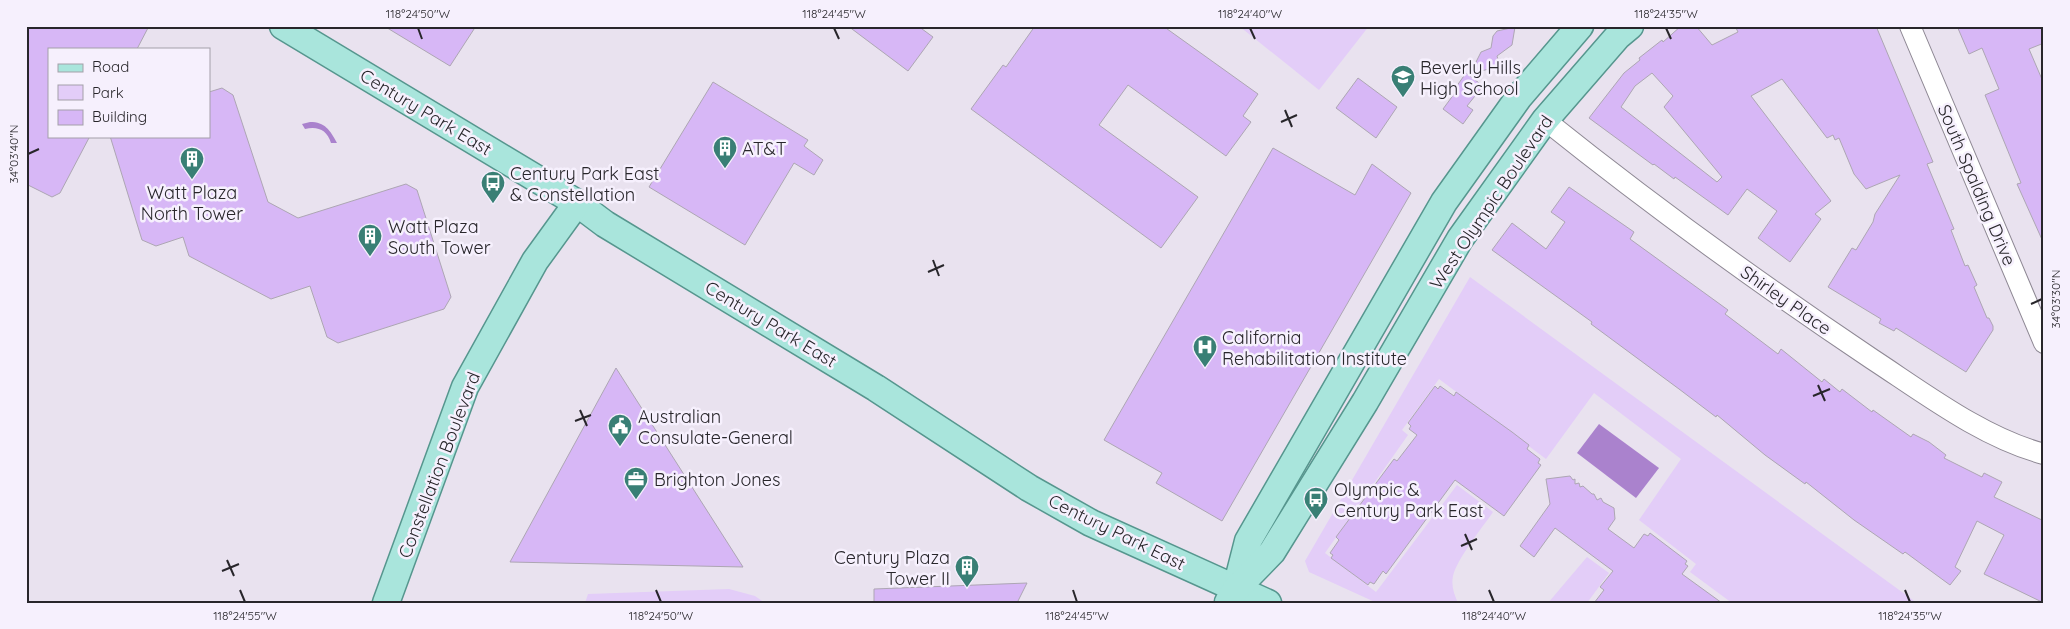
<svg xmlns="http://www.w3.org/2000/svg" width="2070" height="629" font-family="Quicksand,sans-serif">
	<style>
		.green { fill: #e3cdf8 }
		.water { fill: #aa82cd }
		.building { fill: #d7b7f6; stroke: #ada6b3; fill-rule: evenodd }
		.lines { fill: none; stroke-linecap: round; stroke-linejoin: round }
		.minor-casing { stroke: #8e8894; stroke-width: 22 }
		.major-casing { stroke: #56968e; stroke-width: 29 }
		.minor { stroke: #fff; stroke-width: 20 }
		.major { stroke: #a9e5dc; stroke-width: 26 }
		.ticks { fill: none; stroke: #28262b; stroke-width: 2 }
		.labels { text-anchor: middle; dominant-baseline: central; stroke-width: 5; stroke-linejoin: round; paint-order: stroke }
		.poi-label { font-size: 18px; fill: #28262b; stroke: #f6f0fd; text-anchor: start }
		.street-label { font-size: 18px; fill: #28262b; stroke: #f6f0fd }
		.neatline { fill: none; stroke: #28262b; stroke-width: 2 }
		.ticks-label { font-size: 12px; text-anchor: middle; fill: #28262b }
	</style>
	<rect width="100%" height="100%" fill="#e9e2ef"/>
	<!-- green -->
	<g class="green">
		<path d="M1239,26h130l-50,64z"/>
		<path d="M1470,277l447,326h-185l-42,-31 6,-8 -57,-44 42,-61 -87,-66 -48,66 -107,-80 -37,51 6,5 -83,118 51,39 81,-107 36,27c-11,16 -36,47 -40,64 -2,10 1,18 5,27h-81l-68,-31 -4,-11z"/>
		<path d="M1587,557l22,16 -22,30h-39z"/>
		<path d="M729,589l26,7 10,7h-180l3,-9z"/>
	</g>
	<!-- water -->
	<g class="water">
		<path d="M310,122c15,0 20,8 27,21h-6c-4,-13 -13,-17 -26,-14l-3,-5z"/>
		<path d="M1599,424l60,44 -23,30 -59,-45z"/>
	</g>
	<!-- building -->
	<g class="building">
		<path d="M26,26h123l-12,23h-88v87h41l-30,57 -8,4 -26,-13z"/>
		<path d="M384,26h92l-26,40z"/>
		<path d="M848,26h70l15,11 -25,34z"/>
		<path d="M1035,26h128l95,68 -15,22 8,6 -25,34 -98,-71 -29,40 99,72 -37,51 -190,-139 32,-44 3,2z"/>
		<path d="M1681,26h15l16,19 26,-13 -3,-6h141l57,136 -6,2 27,65 -3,1 14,36 3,-1 9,20 -3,2 13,31h2l4,8v4l-27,42 -70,-44 -2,3 -15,-8 2,-4 -53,-32 24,-39 4,2 17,-28 2,-8 25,-39 -34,14 -12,-15 -15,-36 -4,2 -2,-5 -6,3 -45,-59 -31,17 80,105 -16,13 6,5 -31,43 -32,-24 19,-27 -30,-22 -19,26 -53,-38 -1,2 -20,-15 -1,1 -64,-47 35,-45 16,-13 -1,-2 23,-18 1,2zM1652,73l21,23 -9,11 58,70 -5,5 -96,-75 14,-21z"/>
		<path d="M1957,26h87v17l-15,6 15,35v160l-27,-60 4,-1 -36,-88 14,-6 -17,-41 -13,6z"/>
		<path d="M1515,27l-3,18 -15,11 3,10 -30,8 11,-22 10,-4 2,-12 4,-5z"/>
		<path d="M1466,73l17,13 -16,20 6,4 -10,14 -20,-15 14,-19 -1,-3z"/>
		<path d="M1358,78l39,29 -21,31 -40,-30z"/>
		<path d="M713,82l95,58 -4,6 19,14 -9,15 -20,-12 -49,82 -96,-58z"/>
		<path d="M222,88l11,7 35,107 30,16 108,-34 11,6 34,107 -7,12 -106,34 -11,-6 -17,-51 -39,13 -82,-43 -6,-19 -27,9 -14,-6 -32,-104h99v-44z"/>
		<path d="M1273,148l82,47 17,-31 39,29 -189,328 -66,-38 6,-10 -58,-33z"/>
		<path d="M1569,187l65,45 -4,7 98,71 -3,4 53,40 3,-5 41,33 2,-3 16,13 2,-3 30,23 1,-2 38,27 2,-3 16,8 17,13 -2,3 38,19 2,-4 18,9 -8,15 50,24v82l-60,-29 20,-39 -27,-14 -22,46 6,4 -11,14 -45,-33 -2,2 -49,-34 -48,-38 -1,2 -40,-29 -48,-40 -1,2 -37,-28 -88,-65 1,-2 -100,-72 20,-27 34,26 19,-27 -14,-10z"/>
		<path d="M616,368l127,199 -233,-5z"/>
		<path d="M1435,386l3,3 2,-3 14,10 2,-4 56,40 17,13 -2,4 13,10 -2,4 3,2 -37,51 -49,-36 -69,94 -3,-3 -9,13 -4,-2 -2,3 -37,-27 2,-3 -3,-2 9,-13 -3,-3 58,-78 3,2 20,-26 -8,-6 2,-3 -3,-3z"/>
		<path d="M1570,476l3,4 2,-1v5l4,-1 1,4 3,-1 9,8h2l3,6 4,-2 2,4 11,6 1,11 -7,10 26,19 10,-14 4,2 2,-3 37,28 -2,3 3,2 -6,8 40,29h-128l10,-13 -4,-3 13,-16 -58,-43 -21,29 -14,-11 30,-42 -4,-25z"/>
		<path d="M1027,583l-10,20h-143v-14z"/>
	</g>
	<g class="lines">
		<defs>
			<g id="minor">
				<path d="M1910,26l134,317"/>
				<path d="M1545,120c106,85 215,164 327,239 52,34 111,79 172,95"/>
			</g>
			<g id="major">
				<path d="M283,26l294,177 28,21 271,164 153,100 62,35 177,80"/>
				<path d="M1236,588l12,-47 196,-339 75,-105 61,-71"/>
				<path d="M1228,602l8,-13 36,-37 93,-150 95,-163 85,-119 73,-84 12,-10"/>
				<path d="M386,603l79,-216 70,-126 42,-58"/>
			</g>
		</defs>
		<!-- minor casing -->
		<use href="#minor" class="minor-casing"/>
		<!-- major casing -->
		<use href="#major" class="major-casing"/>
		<!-- minor -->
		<use href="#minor" class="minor"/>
		<!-- major -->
		<use href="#major" class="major"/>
	</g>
	<!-- ticks -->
	<path class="ticks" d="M418,28l4,11M834,28l5,11M1250,28l5,11M1666,28l5,11M1285,110l7,17M1281,122l16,-7M28,154l11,-5M933,260l6,16M928,272l16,-7M2031,304l11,-5M1818,385l7,16M1813,396l17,-7M580,410l7,16M575,421l16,-6M1465,534l7,16M1461,546l16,-7M227,560l7,16M222,571l17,-7M240,590l5,12M656,590l5,12M1073,590l4,12M1489,590l5,12M1905,590l5,12"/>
	<!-- icons -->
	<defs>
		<symbol id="school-pin" viewBox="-11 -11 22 30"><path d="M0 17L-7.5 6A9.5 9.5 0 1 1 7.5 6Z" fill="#397f75" stroke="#f6f0fd"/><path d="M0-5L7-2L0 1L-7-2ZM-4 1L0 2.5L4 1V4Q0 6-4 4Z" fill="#fff"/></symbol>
		<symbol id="building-pin" viewBox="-11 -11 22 30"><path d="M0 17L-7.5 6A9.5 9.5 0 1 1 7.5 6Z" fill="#397f75" stroke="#f6f0fd"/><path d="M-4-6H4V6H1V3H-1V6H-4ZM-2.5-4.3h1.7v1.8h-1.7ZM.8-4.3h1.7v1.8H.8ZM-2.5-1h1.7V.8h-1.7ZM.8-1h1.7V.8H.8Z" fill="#fff"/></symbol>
		<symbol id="bus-pin" viewBox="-11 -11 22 30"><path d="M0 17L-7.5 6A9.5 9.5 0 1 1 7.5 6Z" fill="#397f75" stroke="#f6f0fd"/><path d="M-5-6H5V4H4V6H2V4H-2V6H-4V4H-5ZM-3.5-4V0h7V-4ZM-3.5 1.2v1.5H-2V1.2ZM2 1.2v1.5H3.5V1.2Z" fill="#fff"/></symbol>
		<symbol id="hospital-pin" viewBox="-11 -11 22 30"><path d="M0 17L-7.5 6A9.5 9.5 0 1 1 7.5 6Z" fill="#397f75" stroke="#f6f0fd"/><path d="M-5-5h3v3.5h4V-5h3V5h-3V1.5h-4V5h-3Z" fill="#fff"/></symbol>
		<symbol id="civic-pin" viewBox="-11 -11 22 30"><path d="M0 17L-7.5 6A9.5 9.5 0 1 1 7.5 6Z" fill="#397f75" stroke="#f6f0fd"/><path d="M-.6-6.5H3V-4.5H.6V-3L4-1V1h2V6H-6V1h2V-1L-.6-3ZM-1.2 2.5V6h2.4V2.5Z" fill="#fff"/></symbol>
		<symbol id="office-pin" viewBox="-11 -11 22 30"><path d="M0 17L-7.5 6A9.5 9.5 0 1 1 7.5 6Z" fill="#397f75" stroke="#f6f0fd"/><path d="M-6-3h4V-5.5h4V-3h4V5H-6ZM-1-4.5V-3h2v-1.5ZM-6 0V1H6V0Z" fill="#fff"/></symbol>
	</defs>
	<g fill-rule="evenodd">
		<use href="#school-pin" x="1389" y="63" width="28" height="38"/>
		<use href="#building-pin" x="711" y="134" width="28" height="38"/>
		<use href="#building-pin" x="178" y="145" width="28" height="38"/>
		<use href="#bus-pin" x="479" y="169" width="28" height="38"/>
		<use href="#building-pin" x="356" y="222" width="28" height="38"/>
		<use href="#hospital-pin" x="1191" y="333" width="28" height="38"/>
		<use href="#civic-pin" x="606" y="412" width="28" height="38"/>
		<use href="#office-pin" x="622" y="465" width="28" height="38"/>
		<use href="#bus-pin" x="1302" y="485" width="28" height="38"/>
		<use href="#building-pin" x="953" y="553" width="28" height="38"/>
	</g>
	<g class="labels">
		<!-- poi labels -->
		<g class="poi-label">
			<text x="1420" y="67">Beverly Hills<tspan x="1420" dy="21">High School</tspan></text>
			<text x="742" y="148">AT&amp;T</text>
			<text x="510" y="173">Century Park East<tspan x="510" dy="21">&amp; Constellation</tspan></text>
			<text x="192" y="192" text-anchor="middle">Watt Plaza<tspan x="192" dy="21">North Tower</tspan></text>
			<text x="388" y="226">Watt Plaza<tspan x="388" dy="21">South Tower</tspan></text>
			<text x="1222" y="337">California<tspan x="1222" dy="21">Rehabilitation Institute</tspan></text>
			<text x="638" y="416">Australian<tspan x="638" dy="21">Consulate-General</tspan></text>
			<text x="654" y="479">Brighton Jones</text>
			<text x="1334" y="489">Olympic &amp;<tspan x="1334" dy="21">Century Park East</tspan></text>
			<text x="950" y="557" text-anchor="end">Century Plaza<tspan x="950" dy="21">Tower II</tspan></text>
		</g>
		<!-- street labels -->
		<g class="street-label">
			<text transform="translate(426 112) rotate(31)">Century Park East</text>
			<text transform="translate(1977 185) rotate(67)">South Spalding Drive</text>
			<text transform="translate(1491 202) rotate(-56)">West Olympic Boulevard</text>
			<text transform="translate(1786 300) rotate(35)">Shirley Place</text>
			<text transform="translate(771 324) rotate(31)">Century Park East</text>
			<text transform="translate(439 465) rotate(-69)">Constellation Boulevard</text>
			<text transform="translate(1117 532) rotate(26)">Century Park East</text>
		</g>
	</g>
	<!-- border -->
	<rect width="2070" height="629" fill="none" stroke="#f6f0fd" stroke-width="55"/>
	<!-- legend -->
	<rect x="48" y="48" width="162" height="90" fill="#f6f0fd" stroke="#a49fa9"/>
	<rect x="58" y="64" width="25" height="8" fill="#a9e5dc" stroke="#a49fa9"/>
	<text x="92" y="72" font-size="15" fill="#28262b">Road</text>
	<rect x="58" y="85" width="25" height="15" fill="#e3cdf8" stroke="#a49fa9"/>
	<text x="92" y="98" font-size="15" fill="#28262b">Park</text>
	<rect x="58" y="110" width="25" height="15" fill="#d7b7f6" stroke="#a49fa9"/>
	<text x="92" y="122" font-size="15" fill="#28262b">Building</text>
	<rect x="28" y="28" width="2014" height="574" class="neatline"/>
	<g class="ticks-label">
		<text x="418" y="18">118°24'50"W</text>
		<text x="834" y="18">118°24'45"W</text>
		<text x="1250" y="18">118°24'40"W</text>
		<text x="1666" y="18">118°24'35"W</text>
		<text transform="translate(14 154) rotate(-90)" y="4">34°03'40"N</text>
		<text transform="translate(2056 299) rotate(-90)" y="4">34°03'30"N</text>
		<text x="245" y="620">118°24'55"W</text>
		<text x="661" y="620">118°24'50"W</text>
		<text x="1077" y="620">118°24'45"W</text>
		<text x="1494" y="620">118°24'40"W</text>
		<text x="1910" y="620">118°24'35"W</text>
	</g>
</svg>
